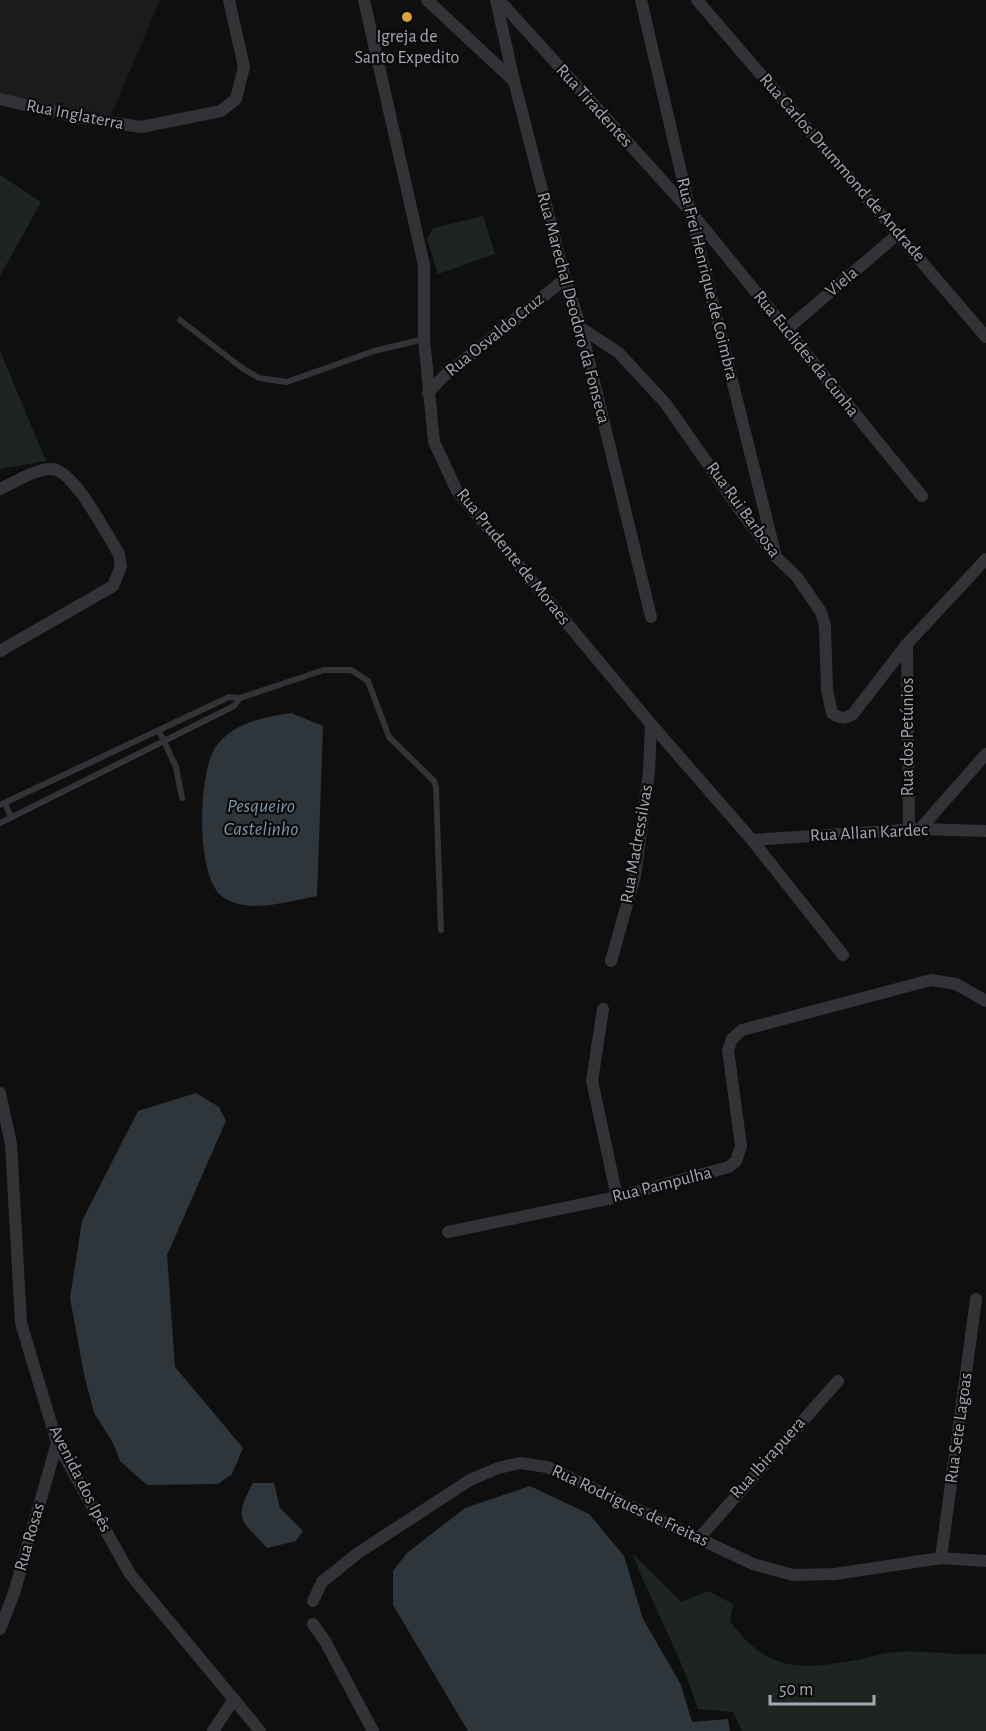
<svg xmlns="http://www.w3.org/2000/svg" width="986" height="1731" font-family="'Alegreya Sans',sans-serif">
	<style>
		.built { fill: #1b1b1d }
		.green { fill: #1e241f }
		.water { fill: #2e363b }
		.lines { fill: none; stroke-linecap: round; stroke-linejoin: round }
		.service { stroke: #333337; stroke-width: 6 }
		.minor { stroke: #333337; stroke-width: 12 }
		.poi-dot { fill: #dba13c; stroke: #0a0a0b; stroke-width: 2 }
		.labels { text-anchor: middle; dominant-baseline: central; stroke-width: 4.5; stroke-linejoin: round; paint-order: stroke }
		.poi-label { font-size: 18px; fill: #a2a6b0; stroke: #0a0a0b }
		.street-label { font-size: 18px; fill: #a2a6b0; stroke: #0a0a0b }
		.water-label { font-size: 20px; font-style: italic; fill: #7c94a8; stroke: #0a0a0b }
	</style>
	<rect width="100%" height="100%" fill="#0f0f10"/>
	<!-- built -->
	<path class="built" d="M0,0h160l-49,116 -111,-17z"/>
	<!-- green -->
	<g class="green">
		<path d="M0,175l41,27 -41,74z"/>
		<path d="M483,216l12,38 -57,20 -11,-35 6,-11z"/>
		<path d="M0,351l46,110 -46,8z"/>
		<path d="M632,1553l49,49 27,-11 25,13 -3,17c38,53 73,49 131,38 12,-3 25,-7 37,-7 29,-2 58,4 88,2v77h-244l-9,-19 -35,-3c-16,-52 -46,-105 -66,-156z"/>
	</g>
	<!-- water -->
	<g class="water">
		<path d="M291,713l32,13 -6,170c-29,5 -68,19 -94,1 -28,-19 -25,-123 -8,-149 16,-25 49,-31 76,-35z"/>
		<path d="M196,1093l23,14 7,14 -59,134 8,112 68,81 -11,26 -14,10 -71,1 -27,-24 -7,-18 -19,-30 -10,-39 -14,-76 12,-77 56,-110z"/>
		<path d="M253,1483h21l6,25 23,23 -7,10 -29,7c-25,-28 -35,-27 -14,-65z"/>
		<path d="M530,1486l59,28 35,42 19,63 38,66 11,37 36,-3 2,12h-262l-75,-126v-34l14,-18 58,-45z"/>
	</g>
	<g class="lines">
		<!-- service -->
		<g class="service">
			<path d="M180,320l62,48 17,10 28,4 87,-31 50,-12"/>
			<path d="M159,731l17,36 6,31"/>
			<path d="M5,803l6,15"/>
			<path d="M0,805l229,-108 11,1 84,-28h27l17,11 21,56 45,44 2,6 5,143"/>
			<path d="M0,823l234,-117 6,-8"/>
		</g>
		<!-- minor -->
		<g class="minor">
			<path d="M364,0l60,265v74l10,103 23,49 194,233 101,116 91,115"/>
			<path d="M427,0l87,81"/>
			<path d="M496,0l18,81 51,198 16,49 70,289"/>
			<path d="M499,0l191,211 232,285"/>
			<path d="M641,0l49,211 85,342"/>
			<path d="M697,0l289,337"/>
			<path d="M0,99l76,18 65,10 80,-16 15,-12 8,-32 -15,-67"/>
			<path d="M581,328l38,25 47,51 74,106 36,47 21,20 24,35 4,14 2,64 5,23c8,6 13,6 21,1l54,-70 79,-85"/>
			<path d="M786,330l112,-96"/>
			<path d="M428,393l16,-17 121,-97"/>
			<path d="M0,489c15,-7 35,-20 52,-20 22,1 55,66 67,85l2,12 -8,20 -113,65"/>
			<path d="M907,644l2,186"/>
			<path d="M920,829l66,-75"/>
			<path d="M752,840l168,-11 66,2"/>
			<path d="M611,961l24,-85 14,-104 2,-48"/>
			<path d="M603,1009l-11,72 25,116"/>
			<path d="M0,1093l11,51 10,179 36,120 73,131 130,157"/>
			<path d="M448,1232l169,-35 112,-30 7,-6 5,-15 -13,-96 4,-11 10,-9 189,-50 25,4 30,17"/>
			<path d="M700,1537l138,-156"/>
			<path d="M941,1558l35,-259"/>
			<path d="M313,1601l9,-19 36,-29 112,-73 28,-12 22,-5 27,4 206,97 40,11 42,-1 106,-16 45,3"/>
			<path d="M313,1624l12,17 48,90"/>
			<path d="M0,1629l14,-36 43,-150"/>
			<path d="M213,1731l21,-32"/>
		</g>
	</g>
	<!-- markers -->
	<circle class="poi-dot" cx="407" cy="17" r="6"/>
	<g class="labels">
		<!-- poi labels -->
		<g class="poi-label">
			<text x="407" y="37">Igreja de<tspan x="407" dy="21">Santo Expedito</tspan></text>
		</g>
		<!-- street labels -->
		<g class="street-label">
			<text transform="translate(594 106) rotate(48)">Rua Tiradentes</text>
			<text transform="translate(75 115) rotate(11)">Rua Inglaterra</text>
			<text transform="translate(842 168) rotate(49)">Rua Carlos Drummond de Andrade</text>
			<text transform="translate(707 279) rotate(76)">Rua Frei Henrique de Coimbra</text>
			<text transform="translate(842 282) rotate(-40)">Viela</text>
			<text transform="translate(573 308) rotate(75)">Rua Marechal Deodoro da Fonseca</text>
			<text transform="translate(495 335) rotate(-39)">Rua Osvaldo Cruz</text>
			<text transform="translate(806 354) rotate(51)">Rua Euclides da Cunha</text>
			<text transform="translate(743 510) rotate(54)">Rua Rui Barbosa</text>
			<text transform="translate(513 557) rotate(51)">Rua Prudente de Moraes</text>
			<text transform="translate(908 737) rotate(-90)">Rua dos Petúnios</text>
			<text transform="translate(869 833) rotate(-3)">Rua Allan Kardec</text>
			<text transform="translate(637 844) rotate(-80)">Rua Madressilvas</text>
			<text transform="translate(662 1185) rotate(-14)">Rua Pampulha</text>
			<text transform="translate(959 1428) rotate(-82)">Rua Sete Lagoas</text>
			<text transform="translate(768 1458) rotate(-48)">Rua Ibirapuera</text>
			<text transform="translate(80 1479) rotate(63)">Avenida dos Ipês</text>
			<text transform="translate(630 1506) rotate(25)">Rua Rodrigues de Freitas</text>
			<text transform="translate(30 1537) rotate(-74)">Rua Rosas</text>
		</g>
		<!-- water labels -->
		<g class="water-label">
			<text x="261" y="806">Pesqueiro<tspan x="261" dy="23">Castelinho</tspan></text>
		</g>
	</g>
	<!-- scale -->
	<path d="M770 1695v9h104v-9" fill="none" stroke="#a2a6b0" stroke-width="3"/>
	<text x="779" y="1695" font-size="18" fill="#a2a6b0" stroke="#0a0a0b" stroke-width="4.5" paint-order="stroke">50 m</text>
</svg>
